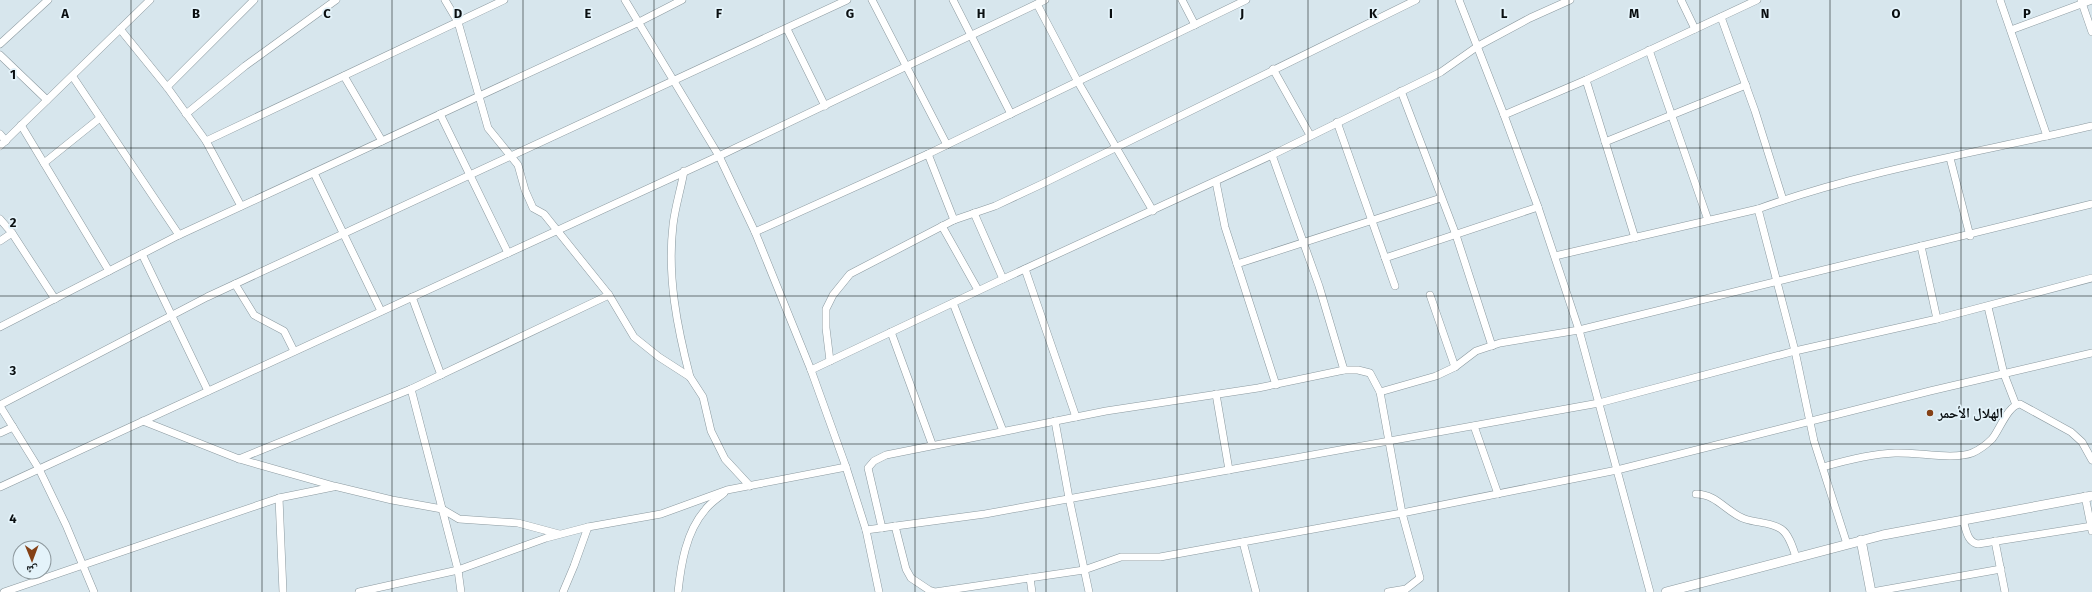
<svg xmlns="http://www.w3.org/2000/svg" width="2092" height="592" font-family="'Fira Sans','Noto Naskh Arabic',sans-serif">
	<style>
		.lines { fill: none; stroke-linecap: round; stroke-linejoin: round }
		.minor-casing { stroke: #8b999f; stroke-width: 8 }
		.tertiary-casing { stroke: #8b999f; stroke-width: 10 }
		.minor { stroke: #fff; stroke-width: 7 }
		.tertiary { stroke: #fff; stroke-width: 9 }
		.grid { fill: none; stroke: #0a0f11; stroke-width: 1; stroke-opacity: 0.55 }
		.poi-dot { fill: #854116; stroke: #e4f3fa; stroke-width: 1.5 }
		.labels { text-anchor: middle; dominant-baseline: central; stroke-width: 3.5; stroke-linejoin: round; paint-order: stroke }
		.poi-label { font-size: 14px; font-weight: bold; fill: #0a0f11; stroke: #e4f3fa; text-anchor: start }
		.grid-label { font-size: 13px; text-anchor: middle; font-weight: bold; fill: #0a0f11; stroke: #e4f3fa; stroke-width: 3.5; stroke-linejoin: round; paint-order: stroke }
	</style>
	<rect width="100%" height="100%" fill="#d7e6ed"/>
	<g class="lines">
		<defs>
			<g id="minor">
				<path d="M445,0l13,22 30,106 30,37 7,25 8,18 11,6 65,81 25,42 25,20 31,20 13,20 8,34 14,28 25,27"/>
				<path d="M625,0l94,156 36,76 56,138 35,97 20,63 13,62"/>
				<path d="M872,0l75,145"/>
				<path d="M953,0l58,114"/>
				<path d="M1182,0l13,25"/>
				<path d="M1459,0l45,115 34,92 41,123 71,262"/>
				<path d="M1681,0l14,29"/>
				<path d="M2000,0l47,136"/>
				<path d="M2081,0l11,32"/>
				<path d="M1037,4l41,78 75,129"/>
				<path d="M1721,17l34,94 28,89"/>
				<path d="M120,29l47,58 39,54 35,65"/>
				<path d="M787,29l38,77"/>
				<path d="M2011,30l81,-30"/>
				<path d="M0,44l48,-44"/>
				<path d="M1649,50l59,170"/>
				<path d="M0,55l47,45"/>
				<path d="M1273,69l37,66"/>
				<path d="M344,76l38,65"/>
				<path d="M73,77l106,158"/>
				<path d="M1586,80l49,158"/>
				<path d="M167,87l87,-87"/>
				<path d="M1401,91l55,144 36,111"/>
				<path d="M186,114l59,-48 91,-66"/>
				<path d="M440,114l68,139"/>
				<path d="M1504,115l82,-35 171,-80"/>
				<path d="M1337,122l58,164"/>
				<path d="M21,125l88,146"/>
				<path d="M0,134l6,7"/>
				<path d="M206,141l298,-141"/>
				<path d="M1605,142l141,-57"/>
				<path d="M0,146l150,-146"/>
				<path d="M928,154l26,66"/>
				<path d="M1272,155l47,131 25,84"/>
				<path d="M1950,158l20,78"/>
				<path d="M44,163l56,-45"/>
				<path d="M684,171c-3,18 -9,36 -11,54 -6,51 4,102 17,152"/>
				<path d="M314,173l67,138"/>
				<path d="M1216,182l9,45 51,158"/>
				<path d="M1758,209l37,142 19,90 33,103"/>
				<path d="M974,213l29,66"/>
				<path d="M0,219l12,14 43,66"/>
				<path d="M942,226l36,64"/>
				<path d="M755,232l173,-78 318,-154"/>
				<path d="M0,241l12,-8"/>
				<path d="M1921,246l16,73"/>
				<path d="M142,254l66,137"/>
				<path d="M1555,256l203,-47c107,-39 223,-57 334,-83"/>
				<path d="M1385,258l153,-51"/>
				<path d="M1237,264l204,-66"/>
				<path d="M1025,269l51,148"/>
				<path d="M235,284l19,31 30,16 10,20"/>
				<path d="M1430,295l25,72"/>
				<path d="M412,297l29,78"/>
				<path d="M953,303l50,128"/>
				<path d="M1988,307l16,67 12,31"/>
				<path d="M0,327l179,-92 460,-213 43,-22"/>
				<path d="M891,332l41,112"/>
				<path d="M830,361l-4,-33v-19l7,-14 17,-21 104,-54 41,-14 47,-22 374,-184"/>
				<path d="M811,370l192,-91 269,-124 169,-83 37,-26 52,-28 40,-18"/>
				<path d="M411,389l47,181 3,22"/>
				<path d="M1380,392l22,121 18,65 -14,11 -18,3"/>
				<path d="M1216,394l13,76"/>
				<path d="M0,405l207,-108 640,-297"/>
				<path d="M0,406l39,63 27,56 28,67"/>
				<path d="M143,421l96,38 95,27 58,14 50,9 17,10 59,4 41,11"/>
				<path d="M1055,421l14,77 20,94"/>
				<path d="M1474,426l24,68"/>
				<path d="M0,433l13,-6"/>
				<path d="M239,459l172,-70 198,-94"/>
				<path d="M1823,467c24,-7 47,-13 72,-14 22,-1 58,7 77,0 7,-3 14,-8 20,-14 7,-8 16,-34 28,-35l51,28 11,10 10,18"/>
				<path d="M0,487l719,-331 326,-156"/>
				<path d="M1696,494c21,0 31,19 49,25 12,4 26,3 36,10 8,5 12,19 15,28"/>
				<path d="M2085,496l7,35"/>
				<path d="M279,498l4,94"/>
				<path d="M1963,520c3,9 4,22 15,24l114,-18"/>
				<path d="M895,526l11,43 5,9 18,12 6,2 149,-22 37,-13h39l242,-44 215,-43 313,-79 162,-38"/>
				<path d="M882,528l-14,-60 6,-7 12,-6 220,-44 152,-23 86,-18h14l12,3 10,19 56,-16 19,-9 21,-16 24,-8 79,-13 513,-126"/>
				<path d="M866,530l119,-16 614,-111 196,-52 142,-32 155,-41"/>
				<path d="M1995,541l10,51"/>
				<path d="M1243,542l13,50"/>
				<path d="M1030,578l2,14"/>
				<path d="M4,592l275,-94 54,-11"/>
				<path d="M359,592l99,-22 88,-32 42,-11 73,-13 66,-24 119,-23"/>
				<path d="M563,592l11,-26 14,-39"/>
				<path d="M678,592c3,-28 8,-60 27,-82 5,-7 13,-12 19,-17"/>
				<path d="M1872,592l129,-23"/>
			</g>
			<g id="tertiary">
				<path d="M1861,540l10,52"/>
				<path d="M1666,592l217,-57 209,-39"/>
			</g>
		</defs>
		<!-- minor casing -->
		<use href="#minor" class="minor-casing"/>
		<!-- tertiary casing -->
		<use href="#tertiary" class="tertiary-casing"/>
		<!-- minor -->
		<use href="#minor" class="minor"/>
		<!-- tertiary -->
		<use href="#tertiary" class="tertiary"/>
	</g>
	<!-- grid -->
	<path class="grid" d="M131,0v592M262,0v592M392,0v592M523,0v592M654,0v592M784,0v592M915,0v592M1046,0v592M1177,0v592M1308,0v592M1438,0v592M1569,0v592M1700,0v592M1830,0v592M1961,0v592M0,148h2092M0,296h2092M0,444h2092"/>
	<!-- markers -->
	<circle class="poi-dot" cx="1930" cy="413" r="4"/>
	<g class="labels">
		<!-- poi labels -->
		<g class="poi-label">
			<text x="1938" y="413">الهلال الأحمر</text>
		</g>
	</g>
	<g class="grid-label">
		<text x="65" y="18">A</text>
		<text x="196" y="18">B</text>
		<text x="327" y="18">C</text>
		<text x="458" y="18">D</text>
		<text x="588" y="18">E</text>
		<text x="719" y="18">F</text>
		<text x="850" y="18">G</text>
		<text x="981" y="18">H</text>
		<text x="1111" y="18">I</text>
		<text x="1242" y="18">J</text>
		<text x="1373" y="18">K</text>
		<text x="1504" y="18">L</text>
		<text x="1634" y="18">M</text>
		<text x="1765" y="18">N</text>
		<text x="1896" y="18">O</text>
		<text x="2027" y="18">P</text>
		<text x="13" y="79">1</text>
		<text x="13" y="227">2</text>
		<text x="13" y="375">3</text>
		<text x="13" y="523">4</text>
	</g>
	<!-- north arrow -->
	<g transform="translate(32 560) rotate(179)"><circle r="19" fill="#e4f3fa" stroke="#8d989d"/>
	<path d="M0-3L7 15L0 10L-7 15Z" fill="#854116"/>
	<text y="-6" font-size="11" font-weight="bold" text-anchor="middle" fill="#0a0f11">ش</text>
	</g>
</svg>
